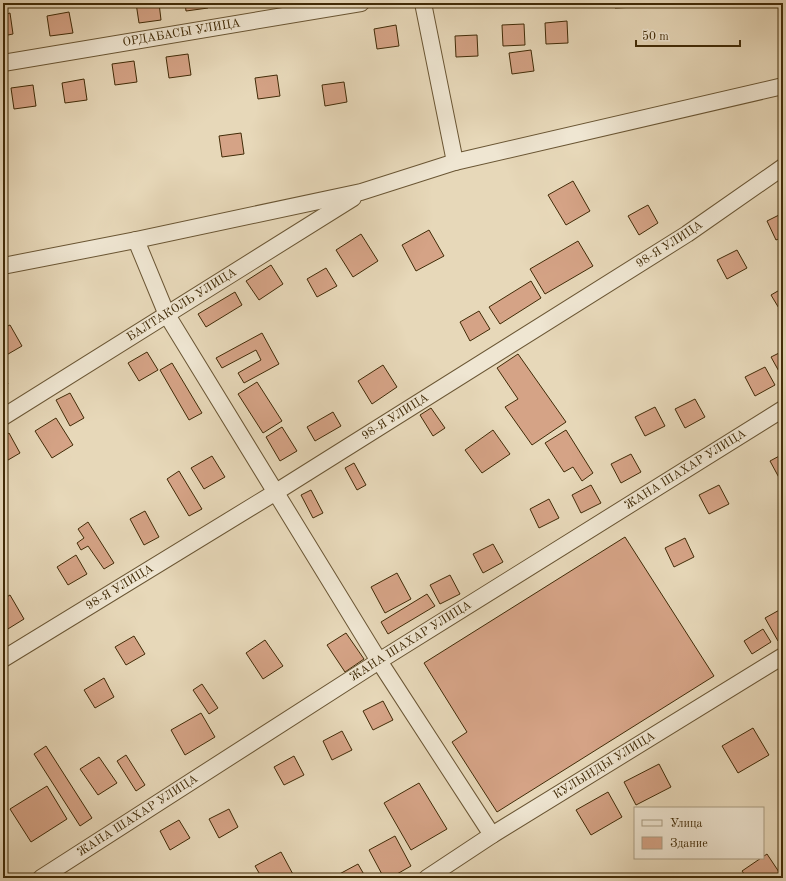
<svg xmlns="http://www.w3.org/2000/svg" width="786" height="881" font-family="'Old Standard TT',serif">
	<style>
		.building { fill: #d5a386; stroke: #412b07 }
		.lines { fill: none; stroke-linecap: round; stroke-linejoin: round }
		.minor-casing { stroke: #6a5634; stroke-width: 18 }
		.minor { stroke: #efe6d2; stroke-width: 16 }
		.labels { text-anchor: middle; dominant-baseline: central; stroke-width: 3; stroke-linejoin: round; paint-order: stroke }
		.street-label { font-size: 12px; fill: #412b07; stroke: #efe6d2 }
	</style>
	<rect width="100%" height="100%" fill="#e7d8b9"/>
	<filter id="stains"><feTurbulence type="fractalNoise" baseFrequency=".005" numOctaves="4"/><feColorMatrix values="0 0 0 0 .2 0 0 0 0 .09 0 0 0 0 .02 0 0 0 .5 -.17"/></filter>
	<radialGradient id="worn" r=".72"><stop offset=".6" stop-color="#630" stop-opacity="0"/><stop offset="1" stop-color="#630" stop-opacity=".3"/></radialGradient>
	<!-- building -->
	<g class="building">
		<path d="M136,3h23l2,17 -22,3z"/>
		<path d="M185,3h22l1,5 -22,3z"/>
		<path d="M615,3h22v4l-22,1z"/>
		<path d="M69,12l4,21 -23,3 -3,-20z"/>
		<path d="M10,13l3,21 -10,2v-21z"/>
		<path d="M567,21l1,22 -22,1 -1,-21z"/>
		<path d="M524,24l1,21 -22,1 -1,-21z"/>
		<path d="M396,25l3,21 -22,3 -3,-20z"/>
		<path d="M477,35l1,21 -22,1 -1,-21z"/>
		<path d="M531,50l3,21 -22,3 -3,-21z"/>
		<path d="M188,54l3,21 -22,3 -3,-21z"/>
		<path d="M134,61l3,21 -22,3 -3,-21z"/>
		<path d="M277,75l3,21 -22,3 -3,-21z"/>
		<path d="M84,79l3,21 -22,3 -3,-20z"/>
		<path d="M344,82l3,20 -22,4 -3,-21z"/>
		<path d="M33,85l3,21 -22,3 -3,-21z"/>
		<path d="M241,133l3,21 -22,3 -3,-21z"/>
		<path d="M573,181l17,30 -24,14 -18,-30z"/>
		<path d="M648,205l10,18 -19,12 -11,-19z"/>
		<path d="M783,213v24l-7,3 -9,-19z"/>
		<path d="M429,230l15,26 -28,15 -14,-26z"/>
		<path d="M361,234l17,27 -25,16 -17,-27z"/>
		<path d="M578,241l15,25 -48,28 -15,-25z"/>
		<path d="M737,250l10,18 -20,11 -10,-19z"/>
		<path d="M271,265l12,19 -24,16 -13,-19z"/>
		<path d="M326,268l11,18 -20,11 -10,-18z"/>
		<path d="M531,281l10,17 -41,26 -11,-17z"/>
		<path d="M783,288v27l-12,-20z"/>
		<path d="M235,292l7,13 -36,22 -8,-13z"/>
		<path d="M479,311l11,18 -20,12 -10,-19z"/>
		<path d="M10,325l12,21 -19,11v-29z"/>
		<path d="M262,333l17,31 -35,19 -6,-10 23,-13 -5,-10 -34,18 -6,-10z"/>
		<path d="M783,351v23l-2,1 -10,-18z"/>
		<path d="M147,352l11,18 -19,11 -11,-18z"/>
		<path d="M518,354l48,68 -34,23 -27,-38 13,-8 -21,-31z"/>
		<path d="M172,363l30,50 -13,7 -29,-50z"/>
		<path d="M383,365l14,22 -25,17 -14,-23z"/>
		<path d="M765,367l10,18 -20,11 -10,-19z"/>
		<path d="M3,375l5,9 -5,2z"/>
		<path d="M257,382l25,39 -19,12 -25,-39z"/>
		<path d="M70,393l14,25 -14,8 -14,-26z"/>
		<path d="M695,399l10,18 -20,11 -10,-19z"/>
		<path d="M655,407l10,19 -20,10 -10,-19z"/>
		<path d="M431,408l14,20 -12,8 -13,-21z"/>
		<path d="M333,412l8,14 -26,15 -8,-14z"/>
		<path d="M56,418l17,27 -21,13 -17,-27z"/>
		<path d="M282,427l15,24 -17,10 -14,-24z"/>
		<path d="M493,430l17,24 -28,19 -17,-23z"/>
		<path d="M566,430l27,43 -11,8 -9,-14 -9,5 -19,-29z"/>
		<path d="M9,433l11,20 -17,10v-26z"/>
		<path d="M631,454l10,18 -20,11 -10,-19z"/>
		<path d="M783,454v31l-13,-24z"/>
		<path d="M212,456l13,21 -21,12 -13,-21z"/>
		<path d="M354,463l12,22 -9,5 -12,-22z"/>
		<path d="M179,471l23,38 -13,7 -22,-37z"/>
		<path d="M591,485l10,18 -20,10 -9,-18z"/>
		<path d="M719,485l10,19 -20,10 -10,-19z"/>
		<path d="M311,490l12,23 -10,5 -12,-23z"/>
		<path d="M549,499l10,19 -20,10 -9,-19z"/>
		<path d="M145,511l14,26 -15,8 -14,-26z"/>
		<path d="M88,522l26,41 -10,6 -16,-23 -7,4 -4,-7 7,-5 -6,-9z"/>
		<path d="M625,537l89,139 -217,136 -45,-70 15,-10 -43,-69z"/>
		<path d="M685,538l9,19 -20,10 -9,-19z"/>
		<path d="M493,544l10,18 -20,11 -10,-19z"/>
		<path d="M76,555l11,19 -19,11 -11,-18z"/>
		<path d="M397,573l14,26 -26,14 -14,-26z"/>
		<path d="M450,575l10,19 -20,10 -10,-19z"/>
		<path d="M427,594l8,12 -47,28 -7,-12z"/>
		<path d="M10,595l14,24 -21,13v-33z"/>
		<path d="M783,608v30l-5,3 -13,-23z"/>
		<path d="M763,629l8,13 -19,12 -8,-13z"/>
		<path d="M346,633l18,26 -19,13 -18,-27z"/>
		<path d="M134,636l11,18 -19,11 -11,-18z"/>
		<path d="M265,640l18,26 -20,13 -17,-26z"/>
		<path d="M104,678l10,19 -19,11 -11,-18z"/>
		<path d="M202,684l16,24 -9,6 -16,-24z"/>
		<path d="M383,701l10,19 -20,10 -10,-19z"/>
		<path d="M201,713l14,24 -30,18 -14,-25z"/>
		<path d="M753,728l16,27 -31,18 -16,-27z"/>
		<path d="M342,731l10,19 -20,10 -9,-19z"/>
		<path d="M46,746l46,72 -12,8 -46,-72z"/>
		<path d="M126,755l19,30 -9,6 -19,-30z"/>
		<path d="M294,756l10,19 -20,10 -10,-18z"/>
		<path d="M99,757l18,26 -19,12 -18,-26z"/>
		<path d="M659,764l12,23 -35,18 -12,-23z"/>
		<path d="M419,783l28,46 -36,21 -27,-47z"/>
		<path d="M47,786l20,33 -36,23 -21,-33z"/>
		<path d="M608,792l14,25 -31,18 -15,-25z"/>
		<path d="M229,809l9,18 -19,11 -10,-19z"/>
		<path d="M179,820l11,18 -20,12 -10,-19z"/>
		<path d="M395,836l16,30 -21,12h-6l-15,-28z"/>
		<path d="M281,852l14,26h-33l-7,-12z"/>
		<path d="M767,854l16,24h-36l-5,-7z"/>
		<path d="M358,864l8,14h-34z"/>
	</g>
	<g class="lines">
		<defs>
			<g id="minor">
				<path d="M423,3l32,159"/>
				<path id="s1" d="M3,63l358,-60"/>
				<path d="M136,240l31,75 212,346 113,174"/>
				<path d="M3,266l133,-26 225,-48 94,-30 328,-76"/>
				<path id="s2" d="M3,417l350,-219"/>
				<path id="s3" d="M3,659l273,-167 411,-258 96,-67"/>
				<path id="s4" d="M41,878l338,-217 404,-252"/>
				<path id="s5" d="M427,878l65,-43 291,-179"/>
			</g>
		</defs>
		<!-- minor casing -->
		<use href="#minor" class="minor-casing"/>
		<!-- minor -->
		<use href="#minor" class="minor"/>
	</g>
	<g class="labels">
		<!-- street labels -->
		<g class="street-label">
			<text stroke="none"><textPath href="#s1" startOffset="181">ОРДАБАСЫ УЛИЦА</textPath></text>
			<text stroke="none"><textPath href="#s3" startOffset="785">98-Я УЛИЦА</textPath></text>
			<text stroke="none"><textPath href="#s2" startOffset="211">БАЛТАКОЛЬ УЛИЦА</textPath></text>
			<text stroke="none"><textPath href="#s3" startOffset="461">98-Я УЛИЦА</textPath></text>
			<text stroke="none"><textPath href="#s4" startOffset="763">ЖАНА ШАХАР УЛИЦА</textPath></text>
			<text stroke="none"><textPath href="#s3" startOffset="137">98-Я УЛИЦА</textPath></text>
			<text stroke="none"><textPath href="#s4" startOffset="439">ЖАНА ШАХАР УЛИЦА</textPath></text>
			<text stroke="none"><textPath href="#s5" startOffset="210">КУЛЫНДЫ УЛИЦА</textPath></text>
			<text stroke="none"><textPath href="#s4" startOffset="115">ЖАНА ШАХАР УЛИЦА</textPath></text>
		</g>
	</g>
	<!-- margin -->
	<rect width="786" height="881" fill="none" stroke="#e7d8b9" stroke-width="16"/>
	<rect x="4" y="4" width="778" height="873" fill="none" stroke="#412b07" stroke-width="2"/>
	<rect x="8" y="8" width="770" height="865" fill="none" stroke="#412b07"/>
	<!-- legend -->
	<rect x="634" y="807" width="130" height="52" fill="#efe6d2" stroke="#a99b81"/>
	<rect x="642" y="820" width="20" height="6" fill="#efe6d2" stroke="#a99b81"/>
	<text x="670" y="827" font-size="12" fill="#412b07">Улица</text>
	<rect x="642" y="837" width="20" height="12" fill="#d5a386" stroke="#a99b81"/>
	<text x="670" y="847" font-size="12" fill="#412b07">Здание</text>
	<!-- scale -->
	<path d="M636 40v6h104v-6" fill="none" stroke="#412b07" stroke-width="2"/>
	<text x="642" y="40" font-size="12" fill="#412b07" stroke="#efe6d2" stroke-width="3" paint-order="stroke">50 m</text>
	<rect width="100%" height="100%" filter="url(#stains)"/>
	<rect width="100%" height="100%" fill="url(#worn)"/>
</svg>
